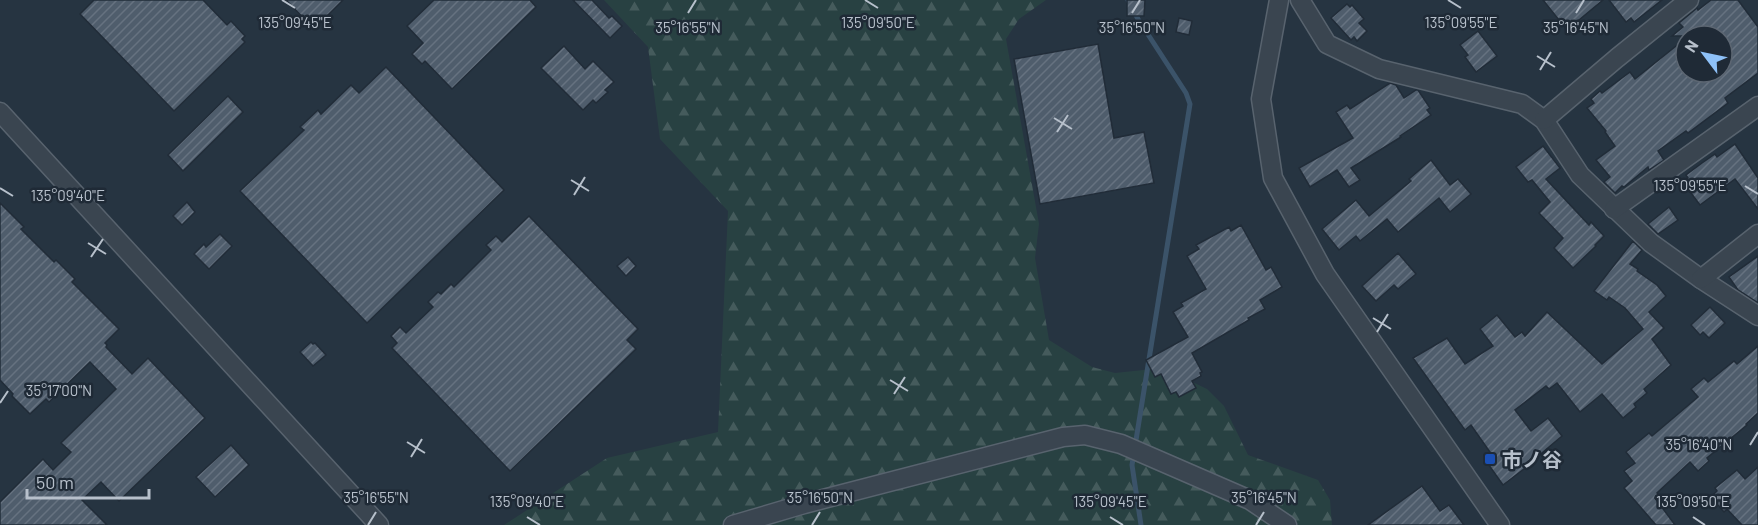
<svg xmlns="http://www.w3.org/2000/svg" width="1758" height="525" font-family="Barlow,'Noto Sans JP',sans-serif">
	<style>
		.forest { fill: url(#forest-firs) }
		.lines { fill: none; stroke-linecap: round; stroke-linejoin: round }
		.stream { stroke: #3b5369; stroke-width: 5 }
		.building { fill: url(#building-hatch); stroke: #212c38; stroke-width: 1.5 }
		.minor-casing { stroke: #58636e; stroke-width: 21 }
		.minor { stroke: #3a4550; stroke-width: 18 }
		.ticks { fill: none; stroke: #b7c0cb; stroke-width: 2 }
		.transit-dot { fill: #1a4fb4; stroke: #1f2a36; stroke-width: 2 }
		.labels { text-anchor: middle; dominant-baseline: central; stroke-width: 5; stroke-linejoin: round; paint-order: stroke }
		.poi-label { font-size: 20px; font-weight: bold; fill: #b7c0cb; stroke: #1f2a36; text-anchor: start }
		.ticks-label { font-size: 15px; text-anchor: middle; fill: #b7c0cb; stroke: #1f2a36; stroke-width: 5; stroke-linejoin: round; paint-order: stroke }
	</style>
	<defs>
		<pattern id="forest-firs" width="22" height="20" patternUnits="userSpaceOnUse" patternTransform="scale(1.5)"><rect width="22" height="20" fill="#284142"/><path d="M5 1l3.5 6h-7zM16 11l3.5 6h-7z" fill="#455b5c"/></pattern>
		<pattern id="building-hatch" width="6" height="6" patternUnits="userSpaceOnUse" patternTransform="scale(1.5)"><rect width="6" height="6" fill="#4f5d6c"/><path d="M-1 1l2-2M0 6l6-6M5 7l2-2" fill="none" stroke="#667280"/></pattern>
	</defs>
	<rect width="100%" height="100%" fill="#263441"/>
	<!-- forest -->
	<path class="forest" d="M604,0h442l-27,19 -13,20 33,185 -4,34 14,82 43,27 23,6 48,-5 44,21 17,17 24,49 70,25 12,20 2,25h-828l103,-67 111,-26 10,-221 -68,-72 -12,-92z"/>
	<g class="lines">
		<!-- stream -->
		<path class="stream" d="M1128,0l10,19 48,74 4,11 -58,361 9,60"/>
	</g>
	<!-- building -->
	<g class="building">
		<path d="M94,0h109l24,25 4,-4 14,15 -3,3 3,3 -71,69 -94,-97z"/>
		<path d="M286,0h57l-29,29z"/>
		<path d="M434,0h96l6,7 -84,82 -27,-28 -3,3 -10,-10 11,-11 -16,-17z"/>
		<path d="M573,0h19l17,18 3,-2 10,10 -12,12z"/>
		<path d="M1127,0h18l-1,16h-17z"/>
		<path d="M1543,0h60l-36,30z"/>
		<path d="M1609,0h53l-28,22 -3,-4 -5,4z"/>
		<path d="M1711,0h27l20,27v46l-33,25 3,5 -40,30 -2,-2 -28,20 6,9 -15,10 -1,-3 -24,20 -2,-1 -7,7 -11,-11 6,-5 -14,-17 19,-14 -10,-14 1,-1 -19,-23 7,-5 -3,-4 9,-8 2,2 28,-21 5,7 51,-41v34h36v-36h-50l11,-9 -4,-4 18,-15 1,2z"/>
		<path d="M1347,4l3,3 2,-2 12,14 -5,4 8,8 -10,10 -3,-4 -3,3 -20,-22z"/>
		<path d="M1179,18l13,3 -3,14 -13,-3z"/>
		<path d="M1478,31l19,25 -21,16 -11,-15 3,-2 -8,-10z"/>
		<path d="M1098,44l16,94 30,-6 10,51 -114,21 -26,-145z"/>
		<path d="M564,46l21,23 8,-8 21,21 -9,8 3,2 -12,11 -3,-3 -10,10 -42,-42z"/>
		<path d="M386,67l118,123 -137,133 -127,-132 64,-61 -4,-3 18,-17 3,4 30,-29 8,8z"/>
		<path d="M1390,83l6,2 8,13 12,-8h2l12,18 -3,2 4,5 -31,21 1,1 -50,31 9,12 -11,7 -12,-17 -27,17 -11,-19 54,-30 -17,-26 11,-7 3,4z"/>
		<path d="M228,96l15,16 -60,59 -15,-16z"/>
		<path d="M1735,144l23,34v31l-23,-30 -35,26 -18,-24 6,-3 -2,-3 16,-12 13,-9 2,3z"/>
		<path d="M1543,146l17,22 -14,11 43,46 2,-3 13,14 -9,9 1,1 -23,22 -19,-20 9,-10 -24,-25 11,-11 -18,-22 -4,2 -12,-15z"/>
		<path d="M1431,160l19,25 8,-6 13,15 -21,18 -11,-14 -41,34 -11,-13 -27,22 -4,-5 -17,14 -17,-21 34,-29 13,16 42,-35 -2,-2z"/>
		<path d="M187,202l8,10 -13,13 -9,-9z"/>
		<path d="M0,203l24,24 -3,2 33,33 2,-2 19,19 -3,3 47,47 -14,14 2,2 -1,2 26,27 16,-16 57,60 -86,83 -18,-19 -19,18 25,25h-107v-23l43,-43 10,11 18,-18 -10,-9 55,-54 -26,-27 -41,40 -3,-3 -16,15 -18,-18 1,-2 -13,-14z"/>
		<path d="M1669,207l9,13 -20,14 -10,-10z"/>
		<path d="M529,216l109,113 -11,11 9,9 -126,122 -118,-123 5,-5 -6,-7 9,-9 6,6 27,-26 -5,-5 10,-10 3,2 10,-10 3,3 37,-37 -5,-5 10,-9 6,6z"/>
		<path d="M1241,225l25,45 5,-3 11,20 -22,13 5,9 -17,9 1,2 -57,33 10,19 -2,1 1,3 -9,5 4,7 -17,9 -3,-5 -5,2 -10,-20 -6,3 -9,-17 42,-23 -15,-25 10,-6 -2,-3 25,-14 -19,-33 12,-7 -3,-4 33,-18 2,4z"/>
		<path d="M220,234l12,12 -23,23 -15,-15 10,-10 2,3z"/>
		<path d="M1633,241l9,9 -12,14 8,5 -1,2 20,14 9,11 -17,16 15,16 -12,11 19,26 -27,24 3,4 -13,11 2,3 -13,11 -21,-24 -22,18 -23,-29 -8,6 -3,-3 -31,24 16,21 17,-13 14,18 -26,22 1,1 -34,26 -17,-24 6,-6 -21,-30 -6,5 -52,-72 34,-20 18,26 28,-18 -13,-17 17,-14 18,22 7,-5 3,4 22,-24 55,52 41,-35 -18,-21 -16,-11 -2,3 -13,-9z"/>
		<path d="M1398,253l18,21 -18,15 -4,-4 -18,16 -14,-15z"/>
		<path d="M1758,256v47l-20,-13 -9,-13z"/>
		<path d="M628,257l8,9 -10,10 -9,-10z"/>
		<path d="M1710,307l15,16 -16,15 -6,-6 -3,3 -9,-10z"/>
		<path d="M311,342l2,2 2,-1 11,12 -13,11 -13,-14z"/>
		<path d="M1758,346v67l-12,11 1,1 -40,33 2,3 -11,10 -8,-9 -33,31 1,2 -3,3 20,27h-19l-32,-37 8,-7 -8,-10 11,-8 -9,-11 23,-19 3,3 46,-39 -7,-8 13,-11 4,4 26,-21 3,3z"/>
		<path d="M231,445l18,20 -34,32 -19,-20z"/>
		<path d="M1758,467v58h-16l-15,-16 -3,3 -13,-15 6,-6 -2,-3 22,-18 8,9z"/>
		<path d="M1422,486l18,25 9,-6 15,20h-96z"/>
	</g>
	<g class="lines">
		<defs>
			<g id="minor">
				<path d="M1279,0l-18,99 12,79 52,96 175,251"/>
				<path d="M1300,0l27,44 52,25 143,35 22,16 36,55 71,68 50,36 57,37"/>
				<path d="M0,112l379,413"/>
				<path d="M1544,120l73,-62 72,-58"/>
				<path d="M1614,209l144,-103"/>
				<path d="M1701,279l57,-45"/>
				<path d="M733,525l71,-21 259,-67 22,-2 36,9 129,56 37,25"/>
			</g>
		</defs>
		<!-- minor casing -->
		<use href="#minor" class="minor-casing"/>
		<!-- minor -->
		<use href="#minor" class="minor"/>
	</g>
	<!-- ticks -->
	<path class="ticks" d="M282,0l13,8M865,0l13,8M1448,0l13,8M688,13l8,-13M1132,13l8,-13M1576,13l8,-13M1537,56l18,11M1540,70l11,-18M1054,118l18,11M1057,132l11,-17M571,180l18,11M1745,186l13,8M0,188l13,8M574,195l11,-18M88,243l18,11M91,257l12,-18M1373,318l18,11M1377,332l11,-18M890,380l18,11M894,394l11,-17M0,403l8,-12M407,442l18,11M1750,445l8,-13M411,457l11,-18M527,517l13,8M1110,517l13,8M1693,517l12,8M368,525l8,-13M812,525l8,-13M1256,525l8,-13"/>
	<!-- markers -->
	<rect class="transit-dot" x="1484" y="453" width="12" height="12" rx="3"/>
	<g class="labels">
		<!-- poi labels -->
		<g class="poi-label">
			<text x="1502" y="459">市ノ谷</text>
		</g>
	</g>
	<g class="ticks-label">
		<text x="878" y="28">135°09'50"E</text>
		<text x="1461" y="28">135°09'55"E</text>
		<text x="295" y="28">135°09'45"E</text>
		<text x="688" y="33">35°16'55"N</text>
		<text x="1132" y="33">35°16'50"N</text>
		<text x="1576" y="33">35°16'45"N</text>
		<text x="1690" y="191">135°09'55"E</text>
		<text x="68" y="201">135°09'40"E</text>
		<text x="59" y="396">35°17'00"N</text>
		<text x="1699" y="450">35°16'40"N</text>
		<text x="376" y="503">35°16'55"N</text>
		<text x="820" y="503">35°16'50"N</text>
		<text x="1264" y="503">35°16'45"N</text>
		<text x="527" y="507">135°09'40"E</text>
		<text x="1110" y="507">135°09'45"E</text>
		<text x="1693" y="507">135°09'50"E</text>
	</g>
	<!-- north arrow -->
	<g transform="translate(1704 54) rotate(302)"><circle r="28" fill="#1f2a36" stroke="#5c6672" stroke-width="1.5"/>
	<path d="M0-4.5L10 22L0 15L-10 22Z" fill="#8ec1f8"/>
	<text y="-9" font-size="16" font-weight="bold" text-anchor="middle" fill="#b7c0cb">N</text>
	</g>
	<!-- scale -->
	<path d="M27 489v9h122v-9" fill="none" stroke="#b7c0cb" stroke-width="3"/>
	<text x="36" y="489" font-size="18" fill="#b7c0cb" stroke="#1f2a36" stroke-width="4.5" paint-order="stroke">50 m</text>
</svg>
